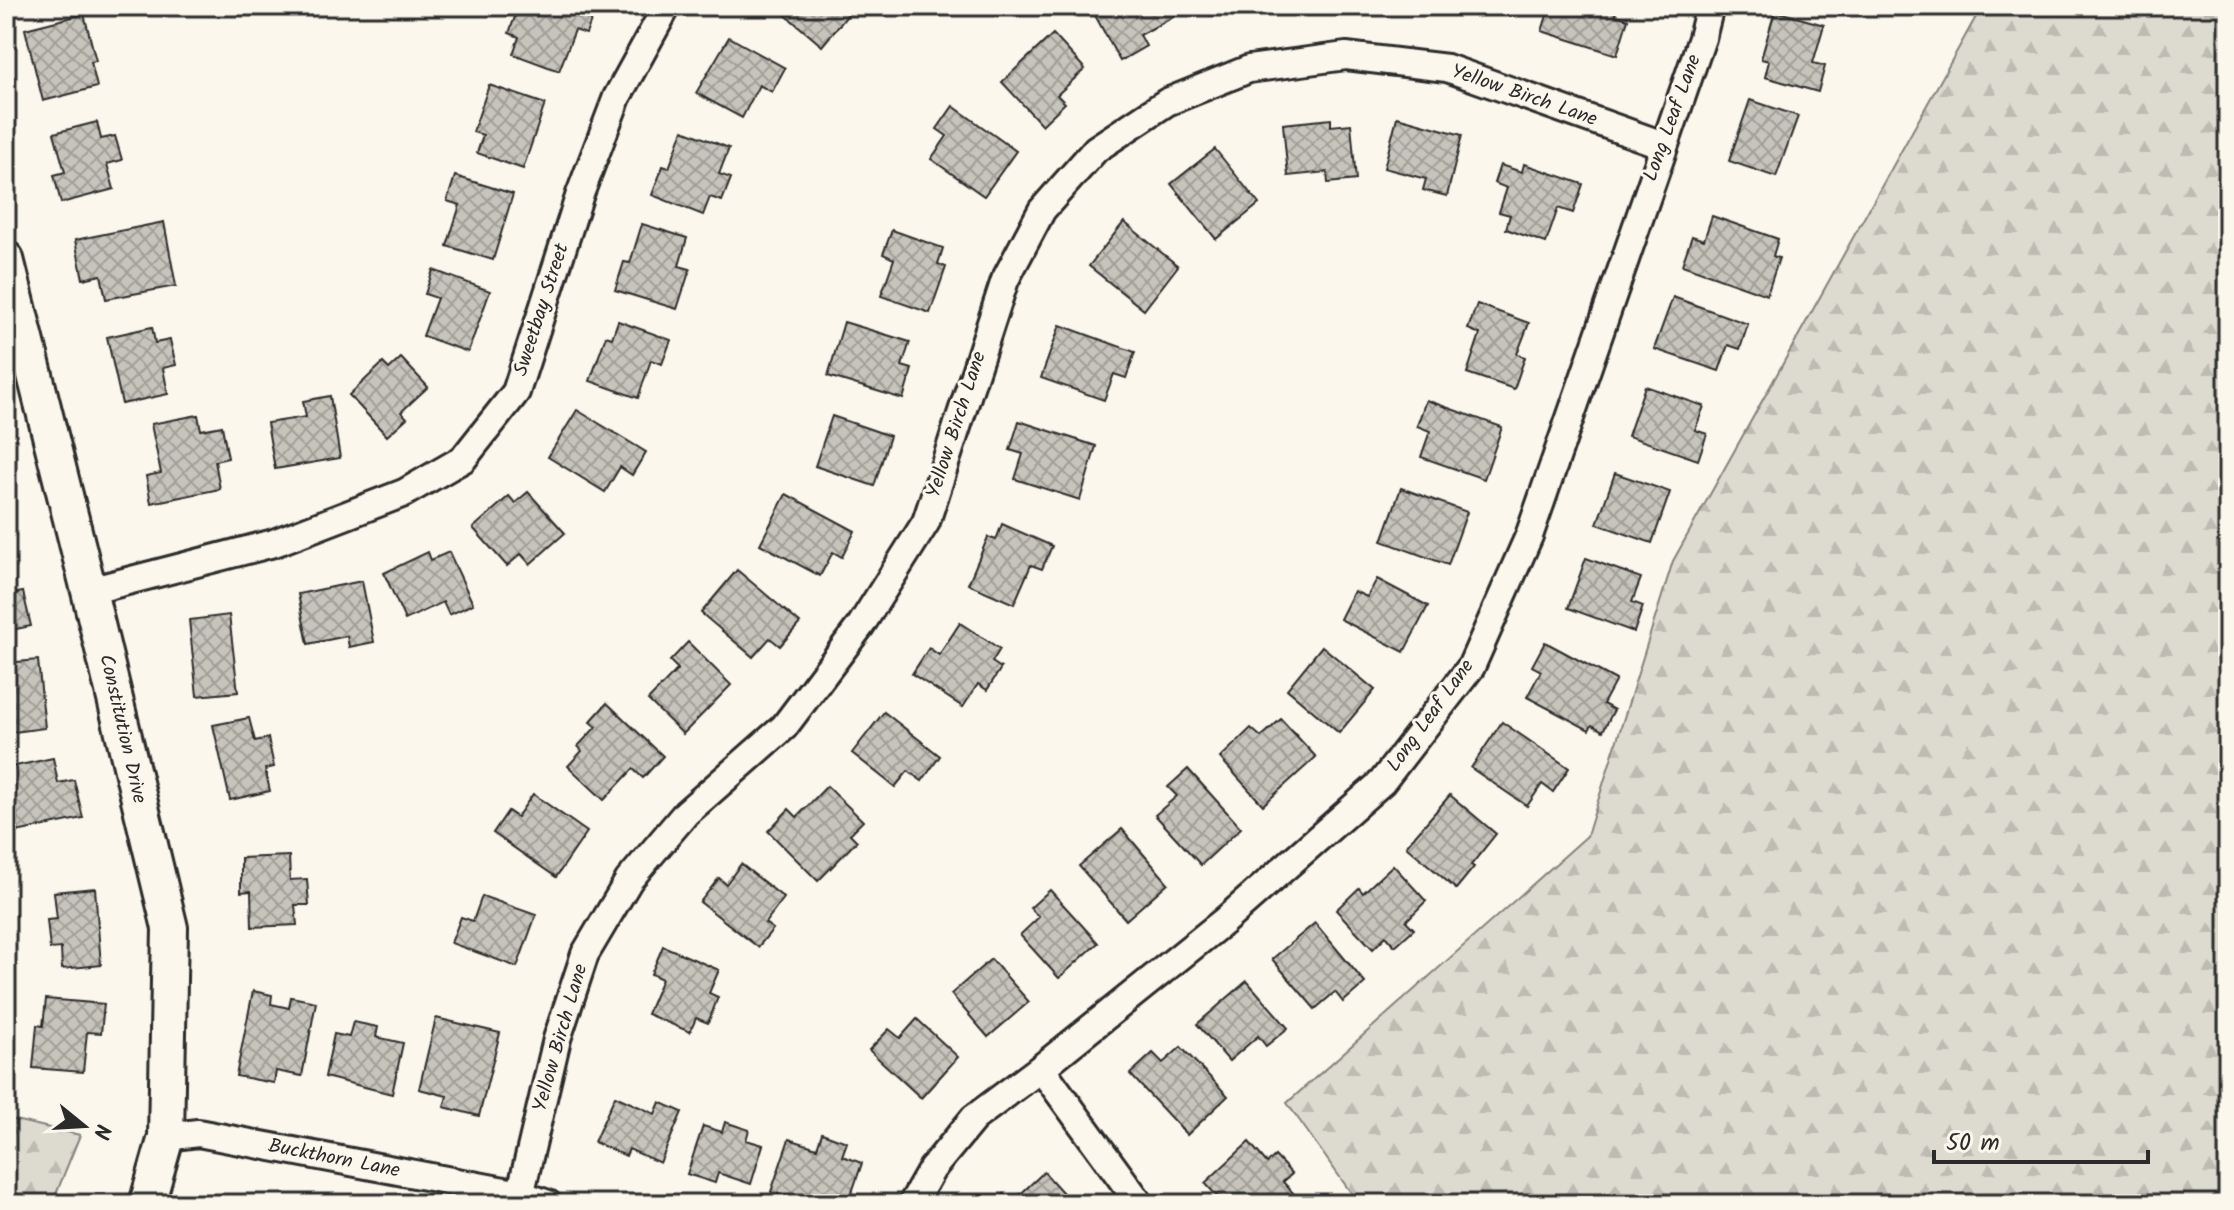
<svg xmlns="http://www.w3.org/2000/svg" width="2234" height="1210" font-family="Kalam,sans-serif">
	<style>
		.forest { fill: url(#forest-firs); stroke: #84827e; stroke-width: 2 }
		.building { fill: url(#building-cross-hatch); stroke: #2b2b2b; stroke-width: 2 }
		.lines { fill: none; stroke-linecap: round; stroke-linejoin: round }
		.minor-casing { stroke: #2b2b2b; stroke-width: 32 }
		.tertiary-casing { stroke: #2b2b2b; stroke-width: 40 }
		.minor { stroke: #fbf7ec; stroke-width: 26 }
		.tertiary { stroke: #fbf7ec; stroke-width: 34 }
		.labels { text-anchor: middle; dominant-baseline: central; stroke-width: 6; stroke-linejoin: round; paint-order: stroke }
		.street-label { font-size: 20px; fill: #2b2b2b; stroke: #fbf7ec }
	</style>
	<defs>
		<pattern id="forest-firs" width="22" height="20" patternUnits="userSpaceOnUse" patternTransform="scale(2)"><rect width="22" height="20" fill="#dddad0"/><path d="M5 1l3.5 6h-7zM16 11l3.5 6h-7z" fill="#bebbb3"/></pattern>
		<pattern id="building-cross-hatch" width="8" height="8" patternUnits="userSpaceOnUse" patternTransform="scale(2)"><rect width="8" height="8" fill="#c7c4bc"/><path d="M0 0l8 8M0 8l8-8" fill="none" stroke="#a29f99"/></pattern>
	</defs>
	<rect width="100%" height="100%" fill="#fbf7ec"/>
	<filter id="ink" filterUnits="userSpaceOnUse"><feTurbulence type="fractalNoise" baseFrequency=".0125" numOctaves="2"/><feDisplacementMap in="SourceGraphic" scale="16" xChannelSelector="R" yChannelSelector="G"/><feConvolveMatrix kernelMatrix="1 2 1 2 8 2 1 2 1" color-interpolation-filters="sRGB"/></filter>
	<g filter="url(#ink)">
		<!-- forest -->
		<g class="forest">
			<path d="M1982,6h246v1198h-869l-72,-101 300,-267 86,-275z"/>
			<path d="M6,1118l74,17 -28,69h-46z"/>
		</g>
		<!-- building -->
		<g class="building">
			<path d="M519,6l77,2 -10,26 -11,-4 -16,41 -46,-17 6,-17 -10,-4z"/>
			<path d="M775,6h80l-33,40z"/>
			<path d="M1095,6h74l6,10 -35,19 6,11 -26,15 -29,-53z"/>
			<path d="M1209,6h53v1l-52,8z"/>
			<path d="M1550,6h67l-2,9 13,4 -11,36 -75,-24z"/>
			<path d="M1775,11l49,14 -11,38 12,3 -7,26 -53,-15 4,-16 -8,-2z"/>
			<path d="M84,14l12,47 -5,1 6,25 -54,14 -18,-72z"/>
			<path d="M1053,34l32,35 -28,26 8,8 -23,22 -40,-43z"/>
			<path d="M729,37l56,31 -13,24 -13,-7 -17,33 -46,-25z"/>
			<path d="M489,85l56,19 -22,65 -46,-16 6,-18 -10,-3z"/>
			<path d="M1750,100l48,16 -22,61 -47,-16z"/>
			<path d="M953,106l63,45 -32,45 -53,-37 16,-23 -10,-7z"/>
			<path d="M1397,117l65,18 -15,61 -24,-6 3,-11 -42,-11z"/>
			<path d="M1331,119v7l20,-2 5,56 -28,3 -1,-11 -39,4 -5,-52z"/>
			<path d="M97,122l4,17 14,-3 7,24 -15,4 7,25 -53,14 -7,-28 11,-3 -11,-39z"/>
			<path d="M683,130l46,18 -10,26 12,4 -9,23 -12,-4 -7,18 -51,-20 11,-29 6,2z"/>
			<path d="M1215,149l44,55 -43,35 -45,-55z"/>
			<path d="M1524,164l59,20 -10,29 -15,-5 -12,35 -40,-14 4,-14 -11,-3 8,-24 -13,-5 6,-18 22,7z"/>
			<path d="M455,176l58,18 -20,66 -46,-14 13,-41 -13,-4z"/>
			<path d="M1712,216l66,23 -5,17 6,2 -12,37 -85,-30 10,-29 12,4z"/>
			<path d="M164,222l12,64 -70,13 -5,-24 -18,4 -8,-39z"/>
			<path d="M1124,222l54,44 -34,44 -55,-44z"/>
			<path d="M642,224l45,14 -8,28 11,3 -13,40 -62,-19 9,-28 6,1z"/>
			<path d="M892,230l51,18 -5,16 8,3 -16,46 -49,-17 13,-37 -11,-5z"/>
			<path d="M433,270l57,21 -22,61 -45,-16 14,-38 -12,-4z"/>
			<path d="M1673,297l75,27 -8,25 -12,-4 -9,26 -65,-22z"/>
			<path d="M1477,304l52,19 -12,31 8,3 -11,32 -47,-16 13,-39 -12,-5z"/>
			<path d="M618,321l53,19 -9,24 -11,-4 -13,38 -48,-17 16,-45 6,2z"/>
			<path d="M844,322l66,20 -8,24 10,3 -9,30 -75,-23z"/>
			<path d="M1060,325l75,27 -9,26 -12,-4 -10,26 -63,-22z"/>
			<path d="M152,327l3,16 15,-3 6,25 -13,3 5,26 -46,10 -15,-67z"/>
			<path d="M401,358l27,29 -27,25 6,6 -20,18 -38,-41 34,-32 6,6z"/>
			<path d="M1645,386l59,20 -9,24 12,4 -9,26 -70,-24z"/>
			<path d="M330,396l10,62 -65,11 -8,-46 39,-6 -3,-16z"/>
			<path d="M1426,400l76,27 -18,52 -63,-22 9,-26 -13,-5z"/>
			<path d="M577,410l69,42 -14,23 -12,-8 -15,25 -57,-35z"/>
			<path d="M198,415l3,15 21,-4 6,32 -13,3 5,28 -69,14 -5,-27 15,-3 -10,-49z"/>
			<path d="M832,416l58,20 -16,50 -59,-20z"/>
			<path d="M1019,421l77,25 -16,54 -65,-21 8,-25 -13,-4z"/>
			<path d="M1615,473l55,19 -18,51 -55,-19z"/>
			<path d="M1401,488l66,24 -19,53 -66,-24z"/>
			<path d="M528,492l37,41 -35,31 -9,-10 -14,12 -34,-38 36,-32 6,7z"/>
			<path d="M786,494l69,37 -13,26 -9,-5 -13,24 -60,-32z"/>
			<path d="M1002,524l50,22 -10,23 -11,-4 -17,39 -46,-20 20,-47 8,3z"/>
			<path d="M428,552l3,8 18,-8 24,52 -24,11 -6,-13 -38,18 -21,-47z"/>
			<path d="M1586,558l55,20 -9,24 11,4 -9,26 -66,-24z"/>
			<path d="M6,563l6,31 11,-2 8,34 -25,5z"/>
			<path d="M737,570l63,53 -20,23 -10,-8 -17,19 -52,-44z"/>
			<path d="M1377,579l51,27 -24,46 -64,-33 14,-28 13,6z"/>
			<path d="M362,581l12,61 -25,5 -2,-11 -39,8 -10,-50z"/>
			<path d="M229,615l9,77 -41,4 -8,-76z"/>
			<path d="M960,623l40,26 -8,13 9,6 -14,22 -9,-6 -15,23 -51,-33 17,-26 10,7z"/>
			<path d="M688,642l43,43 -48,49 -35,-34 30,-31 -8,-8z"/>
			<path d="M1545,642l71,38 -13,24 11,6 -11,21 -11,-6 -3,5 -62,-33 14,-26 -9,-5z"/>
			<path d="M1322,646l53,44 -36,43 -52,-44z"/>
			<path d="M38,660l7,68 -39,5v-70z"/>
			<path d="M607,703l56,53 -20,22 -10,-9 -29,31 -36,-34 14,-15 -4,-5 18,-19 -6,-5z"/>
			<path d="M884,712l56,44 -18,25 -14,-10 -13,16 -43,-34z"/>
			<path d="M249,718l6,23 13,-3 6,29 -9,2 5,22 -40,9 -17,-75z"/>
			<path d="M1281,719l35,38 -53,48 -43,-47 31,-30 10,9z"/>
			<path d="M1502,722l67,46 -16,24 -11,-8 -15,22 -56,-38z"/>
			<path d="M53,758l5,25 16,-3 9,38 -76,16 -1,-66z"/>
			<path d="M1188,769l53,59 -40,37 -46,-50 22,-19 -9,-9z"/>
			<path d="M827,786l36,35 -13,13 7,7 -39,40 -50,-50 21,-22 8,8z"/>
			<path d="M533,794l54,38 -31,45 -63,-44 15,-22 9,6z"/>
			<path d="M1450,795l46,39 -25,31 3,2 -18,22 -50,-43z"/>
			<path d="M1122,829l46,54 -42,37 -47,-54z"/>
			<path d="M289,856l1,24 17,-1 2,26h-14l2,20 -45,2 -1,-36 -10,1v-34z"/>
			<path d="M741,864l43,34 -19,25 8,6 -15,18 -58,-45 19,-24 7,6z"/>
			<path d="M1393,865l33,36 -20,20 8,8 -19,17 -9,-10 -13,13 -37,-39 23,-22 4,5z"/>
			<path d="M95,888l6,77 -39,4 -1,-21 -11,1 -3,-29 10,-1 -3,-27z"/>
			<path d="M1050,890l48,53 -39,35 -39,-43 19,-18 -9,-9z"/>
			<path d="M482,896l54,19 -19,52 -66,-24 10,-26 12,4z"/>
			<path d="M1315,923l50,60 -22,19 -8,-10 -20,17 -43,-50z"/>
			<path d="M663,946l56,24 -10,23 9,4 -10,26 -12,-5 -6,14 -43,-18 15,-35 -11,-5z"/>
			<path d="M991,959l38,43 -41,35 -37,-43z"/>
			<path d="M1247,981l41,47 -22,18 -8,-10 -29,25 -32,-37z"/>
			<path d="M253,991l19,4 -1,9 18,4 2,-11 25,5 -14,74 -26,-5 -2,12 -38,-7z"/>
			<path d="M46,999l58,5 -3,29 -14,-1 -4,40 -50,-4 4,-43 6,1z"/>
			<path d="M436,1018l64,15 -21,83 -35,-9 3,-11 -28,-7z"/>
			<path d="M917,1019l41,38 -37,41 -52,-48 20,-21 11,9z"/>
			<path d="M353,1022l25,5 -2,10 27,6 -11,51 -67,-17 9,-43 15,3z"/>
			<path d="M1181,1047l47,49 -41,39 -57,-61 23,-21 10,10z"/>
			<path d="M615,1096l40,18 5,-12 22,10 -22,51 -31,-14 -3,7 -32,-14z"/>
			<path d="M725,1122l24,8 -3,10 17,5 -12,39 -33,-11 -3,10 -28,-9 16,-48 19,6z"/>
			<path d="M822,1133l25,9 -5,14 20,7 -14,41h-19l-27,-9 -2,7 -29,-10 18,-53 28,9z"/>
			<path d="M1249,1142l18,21 8,-7 17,18 -9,8 11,12 -11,10h-43l-7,-8 -9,8 -19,-21z"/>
			<path d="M1044,1172l29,32h-80l11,-10 8,8z"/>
		</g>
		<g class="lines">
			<defs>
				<g id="minor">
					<path d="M89,591l185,-48 130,-50 59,-34 53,-67 64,-198 37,-97 50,-91"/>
					<path d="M1041,1068l99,136"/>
					<path d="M166,1137l32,-4 322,61 28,10"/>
					<path d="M518,1204l39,-165 28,-85 44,-74 57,-67 98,-86 77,-102 65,-103 79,-242 37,-70 54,-61 71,-47 82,-33 97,-13 101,12 216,77"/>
					<path d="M912,1204l20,-35 42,-51 67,-50 182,-146 159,-140 89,-115 58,-131 173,-498 8,-32"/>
				</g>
				<path id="tertiary" d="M6,259l83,332 81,337 -4,209 -19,67"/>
			</defs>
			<!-- minor casing -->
			<use href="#minor" class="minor-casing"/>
			<!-- tertiary casing -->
			<use href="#tertiary" class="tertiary-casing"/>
			<!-- minor -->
			<use href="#minor" class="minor"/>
			<!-- tertiary -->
			<use href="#tertiary" class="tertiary"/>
		</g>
	</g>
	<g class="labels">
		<!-- street labels -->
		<g class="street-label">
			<text transform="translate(1524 96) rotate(19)">Yellow Birch Lane</text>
			<text transform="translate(1673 118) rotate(-70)">Long Leaf Lane</text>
			<text transform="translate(542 310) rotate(-72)">Sweetbay Street</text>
			<text transform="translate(957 425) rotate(-72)">Yellow Birch Lane</text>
			<text transform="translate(1431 716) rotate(-54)">Long Leaf Lane</text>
			<text transform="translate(122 729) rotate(77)">Constitution Drive</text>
			<text transform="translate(561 1038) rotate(-74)">Yellow Birch Lane</text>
			<text transform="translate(334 1159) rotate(11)">Buckthorn Lane</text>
		</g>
	</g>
	<!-- margin -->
	<rect width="2234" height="1210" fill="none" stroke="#fbf7ec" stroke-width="32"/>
	<rect x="16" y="16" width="2202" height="1178" fill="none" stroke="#2b2b2b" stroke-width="3" filter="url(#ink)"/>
	<!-- north arrow -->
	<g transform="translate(84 1126) rotate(108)" stroke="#fbf7ec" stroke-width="6" paint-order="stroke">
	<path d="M0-6L14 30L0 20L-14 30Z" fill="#2b2b2b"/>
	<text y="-12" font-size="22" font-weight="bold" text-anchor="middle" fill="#2b2b2b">N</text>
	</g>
	<!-- scale -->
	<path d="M1934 1150v12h214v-12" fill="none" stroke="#2b2b2b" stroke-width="4"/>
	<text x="1946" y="1150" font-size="24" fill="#2b2b2b" stroke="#fbf7ec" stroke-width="6" paint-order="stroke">50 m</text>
</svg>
